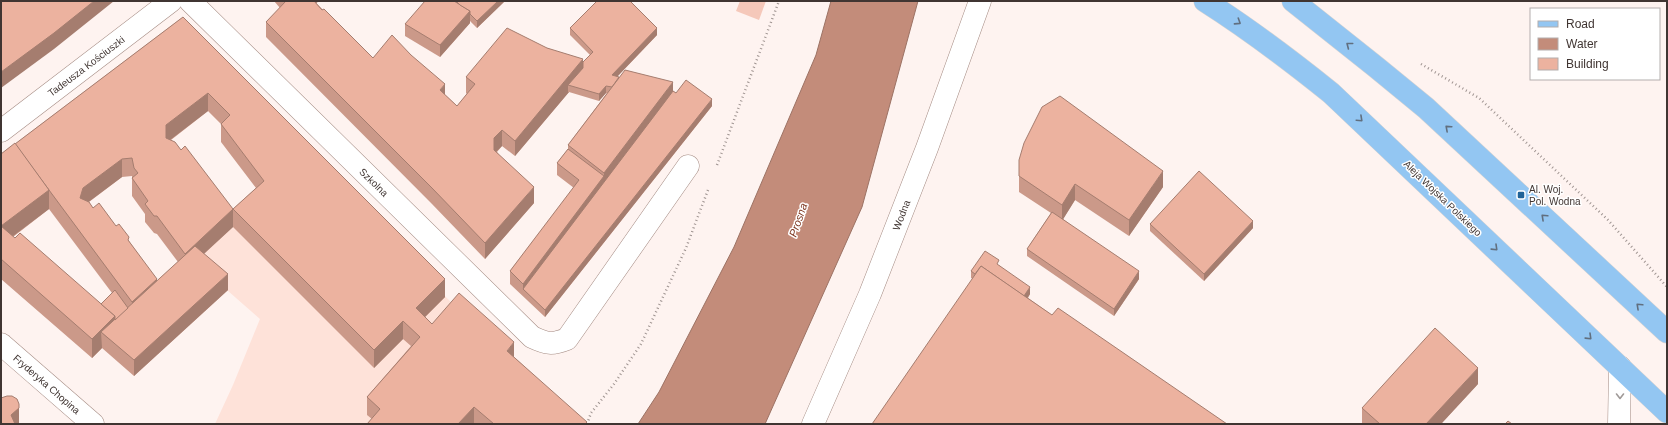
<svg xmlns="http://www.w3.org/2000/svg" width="1668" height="425" viewBox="0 0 1668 425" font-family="Helvetica,sans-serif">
<rect width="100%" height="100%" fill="#fef3f0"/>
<polygon fill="#fee2d9" points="307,159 459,310 569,424 215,424 233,385 260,319 195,262"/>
<polygon fill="#f5c8ba" points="740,1 766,1 759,20 736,11"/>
<polygon fill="#c38c7a" stroke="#9c7264" points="831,1 918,1 862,207 765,424 638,424 659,392 734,247 816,55"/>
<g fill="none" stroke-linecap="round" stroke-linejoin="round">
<defs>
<g id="minor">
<path d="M190,1L532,337C547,344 552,345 567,339L688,166"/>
<polyline points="1,131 171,1"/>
<polyline points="1,344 93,424"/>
<polyline points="813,424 870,294 927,148 980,1"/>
<polyline points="1619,424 1620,367"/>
</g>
<g id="major">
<path d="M1205,1C1249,29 1290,60 1331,93L1667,412"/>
<polyline points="1293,1 1376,67 1426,108 1667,332"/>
</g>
</defs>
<use href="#minor" stroke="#a58c84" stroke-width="23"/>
<use href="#major" stroke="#d5d3d2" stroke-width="23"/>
<g stroke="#9f9491" stroke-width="2.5" stroke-dasharray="1 3" stroke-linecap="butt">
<polyline points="1421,64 1479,98 1608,220 1667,287"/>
<polyline points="717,165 779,1"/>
<polyline points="587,424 591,413 614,384 641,344 686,248 708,190"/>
</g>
<use href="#minor" stroke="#fff" stroke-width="22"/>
<use href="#major" stroke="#93c6f2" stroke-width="22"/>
</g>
<g fill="#cb9989" fill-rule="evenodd">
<polygon points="274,1 319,1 316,3 373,58 445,95 457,106 467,94 466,93 466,77 547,48 583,62 590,55 570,35 570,28 657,35 617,77 673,91 676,93 712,106 545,317 510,284 510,271 574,188 557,175 557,163 568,149 568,145 607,93 606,93 599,101 569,92 515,156 502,146 497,152 534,203 485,259 432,204 266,37 266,22 280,8"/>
<polygon points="455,1 505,1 477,28 470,21 470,23 440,57 405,36 405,24 455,2"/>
<path d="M183,17L445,297L425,317L432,324L514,357L587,424H367L372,419L367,415V397L411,346L403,339L374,368L233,227L204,254L228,290L134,376L102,348L92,358L1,279V154L15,144ZM208,111L221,124V142L256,188L233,209L181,150L171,140ZM132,176V196L145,214V222L154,233L157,234L178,262L157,281L129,241L116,226L93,208L89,202L122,177ZM49,209L112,293L101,304L13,237Z"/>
<polygon points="1667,33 1667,50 1666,49 1666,34"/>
<polygon points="1019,176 1163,187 1129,236 1075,200 1063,219 1139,279 1114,316 1027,256 1027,249 1051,213 1019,192"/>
<polygon points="1150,224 1253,228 1204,281 1150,231"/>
<polygon points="999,265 1030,294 1028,298 1052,315 971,278 971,271"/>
<polygon points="1478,384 1441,424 1363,424 1362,423 1362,408"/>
</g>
<g fill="#a57d6f">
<polygon points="94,1 114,1 54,49 1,88 1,72"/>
<polygon points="307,1 319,1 307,10"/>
<polygon points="498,1 505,1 477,28 477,21"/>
<polygon points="470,11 470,23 440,57 440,45"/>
<polygon points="657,28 657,35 612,82 612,75"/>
<polygon points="583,59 583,75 568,85 568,92 569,92 515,156 515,141"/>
<polygon points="673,82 673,98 523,289 523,296 523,284 604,176 604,173"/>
<polygon points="445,84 445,100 440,90"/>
<polygon points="606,86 606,93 599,101 599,94"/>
<polygon points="208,93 208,111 166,143 166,125"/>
<polygon points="712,99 712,106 545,317 545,310"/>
<polygon points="502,130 502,146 494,154 494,138"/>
<polygon points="122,159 122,177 83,206 80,198 83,188"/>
<polygon points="1163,171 1163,187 1129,236 1129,220"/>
<polygon points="1075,184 1075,200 1062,221 1062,205"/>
<polygon points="534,187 534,203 485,259 485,243"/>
<polygon points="49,190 49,209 1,245 1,226"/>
<polygon points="233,209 233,227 185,271 185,254"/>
<polygon points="1253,221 1253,228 1204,281 1204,274"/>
<polygon points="1139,271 1139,279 1114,316 1114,309"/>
<polygon points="228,274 228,290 134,376 134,360"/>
<polygon points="157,279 157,296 110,340 101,332 102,348 92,358 92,339 115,316 115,329 132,313 132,302"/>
<polygon points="445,279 445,297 416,326 416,308"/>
<polygon points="1030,287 1030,294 1019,310 1019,303"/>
<polygon points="403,321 403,339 374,368 374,350"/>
<polygon points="514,342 514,360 507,351"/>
<polygon points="1478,368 1478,384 1441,424 1426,424"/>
<polygon points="19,404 19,424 11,424 11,415"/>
<polygon points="474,407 474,424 458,424"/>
</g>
<g fill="#ecb29f" stroke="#a57d6f" fill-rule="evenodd">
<polygon points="1,1 94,1 54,33 1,72"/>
<polygon points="286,1 314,1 322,10 324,9 373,58 392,35 411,55 445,84 440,90 457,106 475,84 466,77 507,28 547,48 583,59 515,141 502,130 494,138 494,150 534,187 485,243 432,188 266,22"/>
<polygon points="425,1 454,1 470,11 440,45 405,24"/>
<polygon points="456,1 498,1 477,21 470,14 470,11 460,5"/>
<polygon points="597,1 630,1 657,28 612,75 619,77 612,87 606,86 599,94 568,85 583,68 583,62 593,52 570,28"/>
<path d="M183,17L445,279L416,308L432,324L459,293L514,342L507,351L587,422L585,424H494L474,407L458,424H367L380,409L367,397L420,337L403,321L374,350L233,209L185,254L157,216H154L145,204L148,201L132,178L138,173L134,168L132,158L122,159L83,188L80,198L89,202L93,208L99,203L116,226L119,224L129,237L128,240L157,279L132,302L49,190L15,144ZM208,93L230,115L221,124L264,181L233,209L185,146L181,150L175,142L166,138V125Z"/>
<polygon points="625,70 673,82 604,173 568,145"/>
<polygon points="686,80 712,99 545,310 523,289 664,103 673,91 676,93"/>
<polygon points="1060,96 1163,171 1129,220 1075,184 1062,205 1019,176 1019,160 1024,143 1042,107"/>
<polygon points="15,143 49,190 1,226 15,238 20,233 115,316 92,339 1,259 1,154"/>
<polygon points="568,149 604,176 523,284 510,271 579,180 557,163"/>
<polygon points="1199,171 1253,221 1204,274 1150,224"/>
<polygon points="1052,212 1139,271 1114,309 1027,249"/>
<polygon points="195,246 228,274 134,360 101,332"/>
<polygon points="985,251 999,260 997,264 1030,287 1024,296 981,266 975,274 971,271"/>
<polygon points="981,266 1052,315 1058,308 1227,424 872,424"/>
<polygon points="115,290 128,308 115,320 115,316 101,304"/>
<polygon points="1435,328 1478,368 1426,424 1380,424 1362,408"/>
<polygon points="7,396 12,396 17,399 19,404 19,408 11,415 15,424 1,424 1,398"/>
<polygon points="1508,421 1512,424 1505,424"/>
</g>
<defs><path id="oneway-chevron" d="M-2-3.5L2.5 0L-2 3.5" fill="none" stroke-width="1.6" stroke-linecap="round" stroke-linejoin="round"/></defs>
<g stroke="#616f7f">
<use href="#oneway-chevron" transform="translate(1238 22) rotate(33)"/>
<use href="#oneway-chevron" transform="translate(1349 45) rotate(-142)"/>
<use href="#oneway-chevron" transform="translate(1360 119) rotate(43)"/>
<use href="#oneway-chevron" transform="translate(1448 128) rotate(-138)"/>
<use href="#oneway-chevron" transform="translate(1544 217) rotate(-137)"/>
<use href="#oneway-chevron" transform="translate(1495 248) rotate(44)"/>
<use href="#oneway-chevron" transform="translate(1639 306) rotate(-137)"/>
<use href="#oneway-chevron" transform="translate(1589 337) rotate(44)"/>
</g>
<use stroke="#a09a98" href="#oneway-chevron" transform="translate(1620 396) rotate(90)"/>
<rect fill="#206398" stroke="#fff" stroke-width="1.5" x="1517" y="191" width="8" height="8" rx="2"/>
<g text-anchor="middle" stroke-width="3" stroke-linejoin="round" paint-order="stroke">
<g font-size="10" fill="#403532" stroke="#fff">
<text transform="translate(86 66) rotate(-37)" y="4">Tadeusza Kościuszki</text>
<text transform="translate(374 182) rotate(44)" y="4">Szkolna</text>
<text transform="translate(1443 198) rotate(44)" y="4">Aleja Wojska Polskiego</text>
<text transform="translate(901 215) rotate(-69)" y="4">Wodna</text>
<text transform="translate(47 384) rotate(41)" y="4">Fryderyka Chopina</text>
</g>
<g font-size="10" fill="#403532" stroke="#fff" text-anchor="start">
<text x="1529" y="193">Al. Woj.<tspan x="1529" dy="12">Pol. Wodna</tspan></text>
</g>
<g font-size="11" font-style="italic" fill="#7e3822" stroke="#fff">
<text transform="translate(798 220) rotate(-71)" y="4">Prosna</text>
</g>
</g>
<rect width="1668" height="425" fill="none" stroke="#403532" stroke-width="4"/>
<rect x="1530" y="8" width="130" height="72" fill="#ffffff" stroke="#b3aead"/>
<rect x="1538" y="21" width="20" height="6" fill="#93c6f2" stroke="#b3aead"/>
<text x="1566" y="28" font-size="12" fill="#403532">Road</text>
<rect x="1538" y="38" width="20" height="12" fill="#c38c7a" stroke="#b3aead"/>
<text x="1566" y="48" font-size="12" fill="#403532">Water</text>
<rect x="1538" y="58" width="20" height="12" fill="#ecb29f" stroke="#b3aead"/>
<text x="1566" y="68" font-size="12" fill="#403532">Building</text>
</svg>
